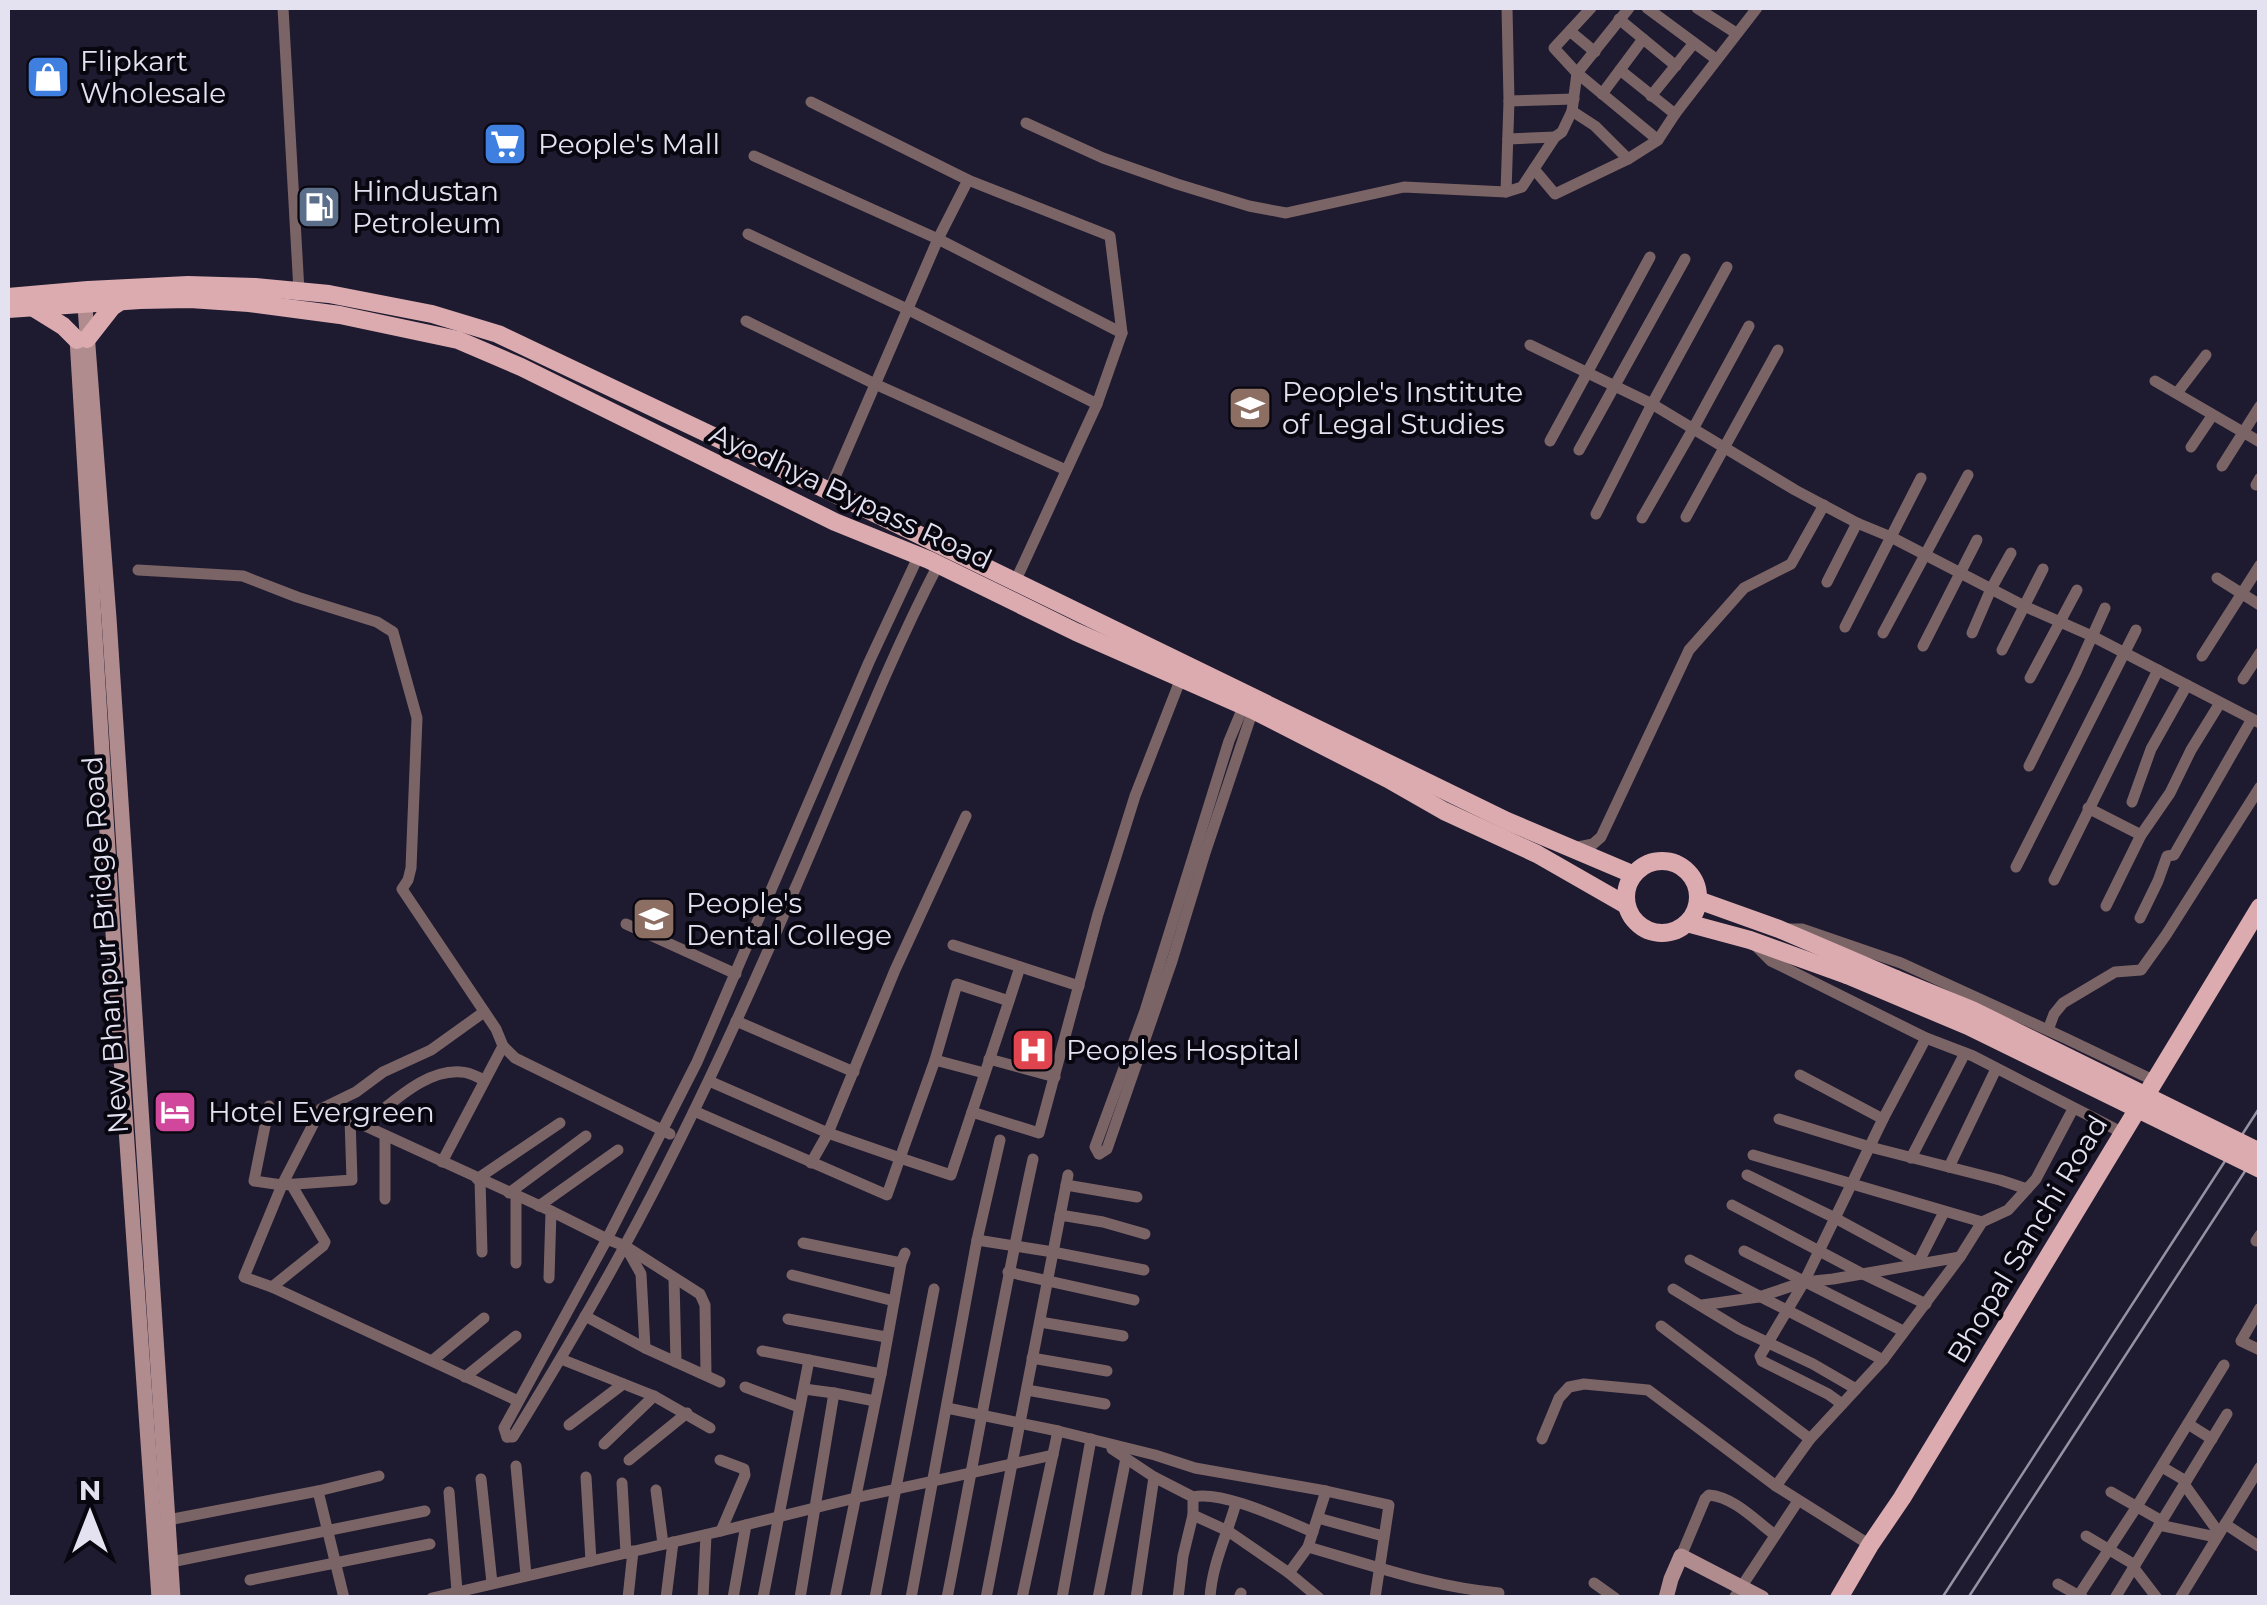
<svg xmlns="http://www.w3.org/2000/svg" width="2267" height="1605" viewBox="0 0 2267 1605" font-family="Montserrat,sans-serif">
<rect width="100%" height="100%" fill="#1e1a2f"/>
<g fill="none" stroke-linecap="round" stroke-linejoin="round">
<g stroke="#7b6466" stroke-width="11">
<polyline points="283,8 299,291"/>
<polyline points="1591,8 1554,48 1577,73 1658,140"/>
<polyline points="1647,8 1716,59"/>
<polyline points="1697,8 1736,33"/>
<polyline points="1619,19 1676,66"/>
<polyline points="1571,32 1595,52"/>
<polyline points="1620,70 1675,114"/>
<polyline points="1602,94 1643,39"/>
<polyline points="1651,96 1694,43"/>
<polyline points="1509,101 1574,99"/>
<polyline points="811,102 968,180 1110,236 1122,333 1097,404 1015,582"/>
<polyline points="1572,111 1595,126 1628,159"/>
<polyline points="1026,123 1103,158 1177,184 1249,206 1286,213 1404,187 1506,192 1522,187 1555,137 1562,132 1572,111 1577,73 1629,8"/>
<polyline points="1508,139 1555,137"/>
<polyline points="754,156 938,239 1122,333"/>
<polyline points="1534,169 1555,194 1628,159 1658,140 1675,114 1757,8"/>
<polyline points="1506,192 1509,101 1507,8"/>
<polyline points="748,234 907,309 1097,404"/>
<polyline points="746,321 875,384 1066,470"/>
<polyline points="1530,345 1652,404 1795,490 1857,523 1891,537 2024,606 2092,636 2260,723"/>
<polyline points="2155,381 2260,442"/>
<polyline points="2177,393 2206,355"/>
<polyline points="1550,441 1650,257"/>
<polyline points="2191,447 2212,416"/>
<polyline points="1579,450 1685,259"/>
<polyline points="2222,466 2260,406"/>
<polyline points="2256,485 2260,478"/>
<polyline points="829,491 938,239 968,180"/>
<polyline points="1596,514 1652,404 1727,267"/>
<polyline points="1686,517 1778,350"/>
<polyline points="1642,518 1693,429 1749,326"/>
<polyline points="138,570 243,576 297,597 377,622 393,632 417,718 411,868 408,880 402,889 496,1029 503,1046 515,1058 670,1134"/>
<polyline points="2217,578 2260,605"/>
<polyline points="1827,582 1857,523"/>
<polyline points="1845,627 1921,478"/>
<polyline points="1883,633 1968,475"/>
<polyline points="1972,633 1991,589 2011,553"/>
<polyline points="1923,646 1977,540"/>
<polyline points="2002,650 2043,569"/>
<polyline points="2202,656 2260,565"/>
<polyline points="2030,678 2077,590"/>
<polyline points="2243,679 2260,653"/>
<polyline points="2029,766 2076,672 2105,608"/>
<polyline points="2132,802 2151,749 2187,685"/>
<polyline points="2088,808 2141,835"/>
<polyline points="1573,848 1593,844 1601,837 1689,650 1744,588 1791,564 1824,505"/>
<polyline points="2016,867 2136,630"/>
<polyline points="2054,880 2158,670"/>
<polyline points="2106,906 2141,835 2170,793 2191,750 2220,703"/>
<polyline points="2140,918 2158,881 2167,856 2174,855 2252,719"/>
<polyline points="626,924 736,974"/>
<polyline points="1788,929 1802,929 1901,963 2065,1038 2155,1081"/>
<polyline points="1754,944 1771,961 1926,1038 1973,1056 2123,1133"/>
<polyline points="953,945 1079,986"/>
<polyline points="1009,1001 951,1175 900,1158 935,1060 957,984 1009,1001 1020,967"/>
<polyline points="736,1021 854,1072"/>
<polyline points="2048,1030 2054,1014 2063,1003 2115,972 2141,970 2166,935 2260,787"/>
<polyline points="989,1059 1055,1077"/>
<polyline points="935,1060 984,1073"/>
<polyline points="1800,1075 1883,1119"/>
<polyline points="269,1106 254,1181 282,1185 352,1180 350,1119"/>
<polyline points="321,1109 356,1092 383,1072 431,1050 484,1012"/>
<polyline points="694,1111 887,1195 900,1158 828,1133 709,1081"/>
<polyline points="972,1112 1039,1133 1098,914 1135,796 1183,673"/>
<polyline points="1779,1119 1870,1147 2000,1180 2027,1189"/>
<path d="M363,1125C391,1105 424,1069 461,1072C470,1072 477,1077 484,1080"/>
<polyline points="385,1136 385,1199"/>
<polyline points="1099,1154 1095,1147 1145,1011 1229,741 1246,700"/>
<polyline points="1099,1154 1107,1149 1172,961 1205,853 1254,707"/>
<polyline points="1753,1155 1982,1222"/>
<polyline points="1911,1158 1965,1053"/>
<polyline points="442,1162 503,1046"/>
<polyline points="811,1163 828,1133 895,970 966,816"/>
<polyline points="1949,1167 1996,1069"/>
<polyline points="1747,1175 1835,1218 1918,1263 1944,1212"/>
<polyline points="477,1179 560,1123"/>
<polyline points="480,1180 482,1252"/>
<polyline points="1066,1185 1137,1197"/>
<polyline points="509,1193 586,1136"/>
<polyline points="1732,1205 1861,1273 1926,1304"/>
<polyline points="539,1206 618,1150"/>
<polyline points="1060,1215 1103,1222 1145,1234"/>
<polyline points="977,1240 1053,1252 1144,1270"/>
<polyline points="2256,1241 2260,1235"/>
<polyline points="803,1243 901,1263"/>
<polyline points="627,1249 641,1274 645,1348"/>
<polyline points="1744,1251 1903,1331"/>
<path d="M1690,1260C1754,1294 1819,1326 1883,1360"/>
<polyline points="516,1263 516,1196"/>
<polyline points="1008,1272 1134,1300"/>
<polyline points="792,1275 894,1301"/>
<polyline points="549,1278 551,1211"/>
<polyline points="674,1279 676,1362"/>
<polyline points="272,1287 323,1246 325,1242 291,1184"/>
<polyline points="1673,1289 1739,1329 1813,1364 1856,1389"/>
<polyline points="1702,1305 1759,1297 1804,1282 1833,1279 1960,1257"/>
<polyline points="2260,1308 2241,1341 2260,1350"/>
<polyline points="585,1316 645,1348 720,1382"/>
<polyline points="788,1319 886,1337"/>
<polyline points="1040,1322 1123,1336"/>
<polyline points="1661,1326 1810,1439"/>
<polyline points="762,1351 881,1374"/>
<polyline points="1032,1358 1107,1371"/>
<polyline points="561,1359 654,1396 710,1428"/>
<polyline points="433,1360 484,1318"/>
<polyline points="465,1377 516,1336"/>
<polyline points="745,1387 799,1407"/>
<polyline points="1027,1390 1105,1404"/>
<polyline points="834,1393 875,1401"/>
<polyline points="518,1401 272,1287 244,1277 282,1185 321,1109 350,1119 551,1211 607,1239 625,1246 700,1294 705,1305 706,1375"/>
<polyline points="1842,1404 1828,1394 1762,1361 1760,1356 1804,1282 1883,1119 1926,1038"/>
<polyline points="947,1408 1058,1431 1155,1455 1195,1468 1326,1491 1389,1505 1375,1598"/>
<polyline points="2188,1424 2212,1439"/>
<polyline points="569,1425 623,1384"/>
<path d="M507,1437H513C551,1375 589,1312 624,1247C687,1132 742,1012 794,891C842,782 883,671 938,565"/>
<polyline points="507,1437 504,1428 607,1239 697,1062 869,662 918,557"/>
<polyline points="1542,1439 1559,1398 1569,1387 1584,1384 1648,1390 1776,1486 1870,1545"/>
<polyline points="604,1444 654,1396"/>
<polyline points="1112,1449 1154,1477 1193,1497 1193,1515 1228,1531 1289,1573 1319,1598"/>
<polyline points="629,1460 687,1413"/>
<polyline points="720,1460 744,1469 745,1475 721,1531"/>
<polyline points="516,1466 526,1575"/>
<polyline points="2162,1467 2186,1481"/>
<polyline points="586,1477 591,1561"/>
<polyline points="481,1479 492,1583"/>
<polyline points="622,1483 626,1553"/>
<polyline points="2184,1484 2219,1533"/>
<polyline points="1776,1486 1810,1439 1883,1360 1960,1257 1982,1222 2008,1210 2036,1179 2073,1109"/>
<polyline points="656,1490 663,1544"/>
<polyline points="318,1491 344,1598"/>
<polyline points="449,1492 457,1591"/>
<polyline points="2111,1492 2162,1521"/>
<path d="M1193,1497C1222,1490 1284,1520 1313,1532"/>
<polyline points="1318,1518 1383,1536"/>
<polyline points="168,1520 318,1491 379,1476"/>
<polyline points="2225,1524 2260,1547"/>
<polyline points="2159,1525 2216,1537"/>
<polyline points="2086,1536 2135,1565"/>
<path d="M1308,1547C1371,1565 1433,1587 1499,1593L1498,1598"/>
<path d="M1681,1556L1705,1499L1709,1495C1734,1497 1756,1521 1775,1535"/>
<polyline points="171,1562 425,1511"/>
<polyline points="2134,1568 2157,1598"/>
<polyline points="1289,1573 1308,1547 1326,1491"/>
<polyline points="250,1580 430,1544"/>
<polyline points="1594,1583 1615,1598"/>
<polyline points="2058,1584 2083,1598"/>
<polyline points="432,1598 721,1531 855,1498 1053,1455"/>
<polyline points="628,1598 633,1551"/>
<polyline points="666,1598 673,1542"/>
<polyline points="703,1598 706,1535"/>
<polyline points="733,1598 746,1525"/>
<polyline points="763,1598 809,1360"/>
<polyline points="800,1598 834,1393 804,1389"/>
<polyline points="835,1598 881,1374 901,1263 905,1253"/>
<polyline points="875,1598 934,1289"/>
<polyline points="911,1598 977,1240 1000,1140"/>
<path d="M947,1598C976,1451 1001,1304 1033,1159"/>
<polyline points="986,1598 1068,1175"/>
<polyline points="1022,1598 1058,1431"/>
<polyline points="1062,1598 1091,1439"/>
<polyline points="1098,1598 1126,1458"/>
<polyline points="1136,1598 1154,1477"/>
<polyline points="1178,1598 1183,1556 1193,1515"/>
<path d="M1210,1598C1212,1564 1227,1535 1236,1503"/>
<polyline points="1239,1598 1241,1593"/>
<polyline points="1734,1598 1798,1501"/>
<polyline points="2077,1598 2134,1511 2224,1365"/>
<polyline points="2115,1598 2227,1414"/>
<polyline points="2180,1598 2260,1467"/>
</g>
<g stroke="#b18c8f" stroke-width="15">
<polyline points="84,294 109,618 173,1598"/>
<polyline points="77,339 118,1015 159,1598"/>
<polyline points="1666,1598 1671,1579 1681,1556 1762,1598"/>
</g>
<g stroke="#dbabaf" stroke-width="18">
<polyline points="8,297 88,290 188,285 255,287 329,294 432,314 498,334 829,491 1507,821 1632,874"/>
<polyline points="34,308 63,326 77,340"/>
<polyline points="8,309 140,300 190,299 249,303 340,315 458,340 521,367 835,522 929,560 1076,632 1253,710 1388,779 1444,811 1537,854 1626,905"/>
<polyline points="87,339 112,307 118,303"/>
<circle cx="1662" cy="897" r="36"/>
<polyline points="1698,900 1779,929 1896,979"/>
<polyline points="1687,923 1750,940 1847,975"/>
<polyline points="1839,1598 1870,1545 1902,1498 2260,907"/>
</g>
<g stroke="#9592a4" stroke-width="2.5">
<polyline points="1942,1598 2260,1107"/>
<polyline points="1968,1598 2260,1148"/>
</g>
<g stroke="#dbabaf" stroke-width="18">
<polyline points="1847,975 1968,1026 2260,1169"/>
<polyline points="1896,979 1972,1010 2260,1152"/>
</g>
</g>
<defs>
<symbol id="shop-square" viewBox="-11 -11 22 22"><rect x="-9" y="-9" width="18" height="18" rx="4" fill="#3f7fe0" stroke="#080710"/><path d="M-5-2.5h2.3a2.7 3.5 0 0 1 5.4 0H5L5.5 6h-11ZM-1.5-2.5h3a1.5 2.3 0 0 0-3 0Z" fill="#fff"/></symbol>
<symbol id="supermarket-square" viewBox="-11 -11 22 22"><rect x="-9" y="-9" width="18" height="18" rx="4" fill="#3f7fe0" stroke="#080710"/><path d="M-6-5.5h2.5l.6 2H6L4.5 2H-2.5L-4.4-4H-6ZM-1.5 3.2a1.3 1.3 0 1 0 .1 0ZM3 3.2a1.3 1.3 0 1 0 .1 0Z" fill="#fff"/></symbol>
<symbol id="fuel-square" viewBox="-11 -11 22 22"><rect x="-9" y="-9" width="18" height="18" rx="4" fill="#5c6f8a" stroke="#080710"/><path d="M-5.5-6h7V0h2V4h1.3V-2.5L3-4.5l.8-.8L6-3V5H2.5V1h-1V6h-7ZM-4.2-4.7v3.2H.2V-4.7Z" fill="#fff"/></symbol>
<symbol id="university-square" viewBox="-11 -11 22 22"><rect x="-9" y="-9" width="18" height="18" rx="4" fill="#8d6e63" stroke="#080710"/><path d="M0-5L7-2L0 1L-7-2ZM-4 1L0 2.5L4 1V4Q0 6-4 4Z" fill="#fff"/></symbol>
<symbol id="hospital-square" viewBox="-11 -11 22 22"><rect x="-9" y="-9" width="18" height="18" rx="4" fill="#e0444e" stroke="#080710"/><path d="M-5-5h3v3.5h4V-5h3V5h-3V1.5h-4V5h-3Z" fill="#fff"/></symbol>
<symbol id="hotel-square" viewBox="-11 -11 22 22"><rect x="-9" y="-9" width="18" height="18" rx="4" fill="#d1479c" stroke="#080710"/><path d="M-6-4.5h1.5V1H6V5H4.5V3h-9V5H-6ZM-4 0a1.8 1.8 0 1 1 3.6 0ZM.5 0V-2.5h3Q6-2.5 6 0Z" fill="#fff"/></symbol>
</defs>
<g fill-rule="evenodd">
<use href="#shop-square" x="23" y="52" width="50" height="50"/>
<use href="#supermarket-square" x="480" y="119" width="50" height="50"/>
<use href="#fuel-square" x="294" y="182" width="50" height="50"/>
<use href="#university-square" x="1225" y="383" width="50" height="50"/>
<use href="#university-square" x="629" y="894" width="50" height="50"/>
<use href="#hospital-square" x="1008" y="1025" width="50" height="50"/>
<use href="#hotel-square" x="150" y="1087" width="50" height="50"/>
</g>
<g text-anchor="middle" stroke-width="8" stroke-linejoin="round" paint-order="stroke">
<g font-size="28" fill="#e4e2f1" stroke="#080710" text-anchor="start">
<text x="80" y="71">Flipkart<tspan x="80" dy="32">Wholesale</tspan></text>
<text x="538" y="154">People's Mall</text>
<text x="352" y="201">Hindustan<tspan x="352" dy="32">Petroleum</tspan></text>
<text x="1282" y="402">People's Institute<tspan x="1282" dy="32">of Legal Studies</tspan></text>
<text x="686" y="913">People's<tspan x="686" dy="32">Dental College</tspan></text>
<text x="1066" y="1060">Peoples Hospital</text>
<text x="208" y="1122">Hotel Evergreen</text>
</g>
<g font-size="28" fill="#e4e2f1" stroke="#080710">
<text transform="translate(851 496) rotate(25)" y="10">Ayodhya Bypass Road</text>
<text transform="translate(105 945) rotate(-94)" y="10">New Bhanpur Bridge Road</text>
<text transform="translate(2027 1239) rotate(-59)" y="10">Bhopal Sanchi Road</text>
</g>
</g>
<rect width="2267" height="1605" fill="none" stroke="#e4e2f1" stroke-width="20"/>
<g transform="translate(90 1515)" stroke="#080710" stroke-width="8" paint-order="stroke">
<path d="M0-8L18 38L0 25L-18 38Z" fill="#e4e2f1"/>
<text y="-15" font-size="28" font-weight="bold" text-anchor="middle" fill="#e4e2f1">N</text>
</g>
</svg>
